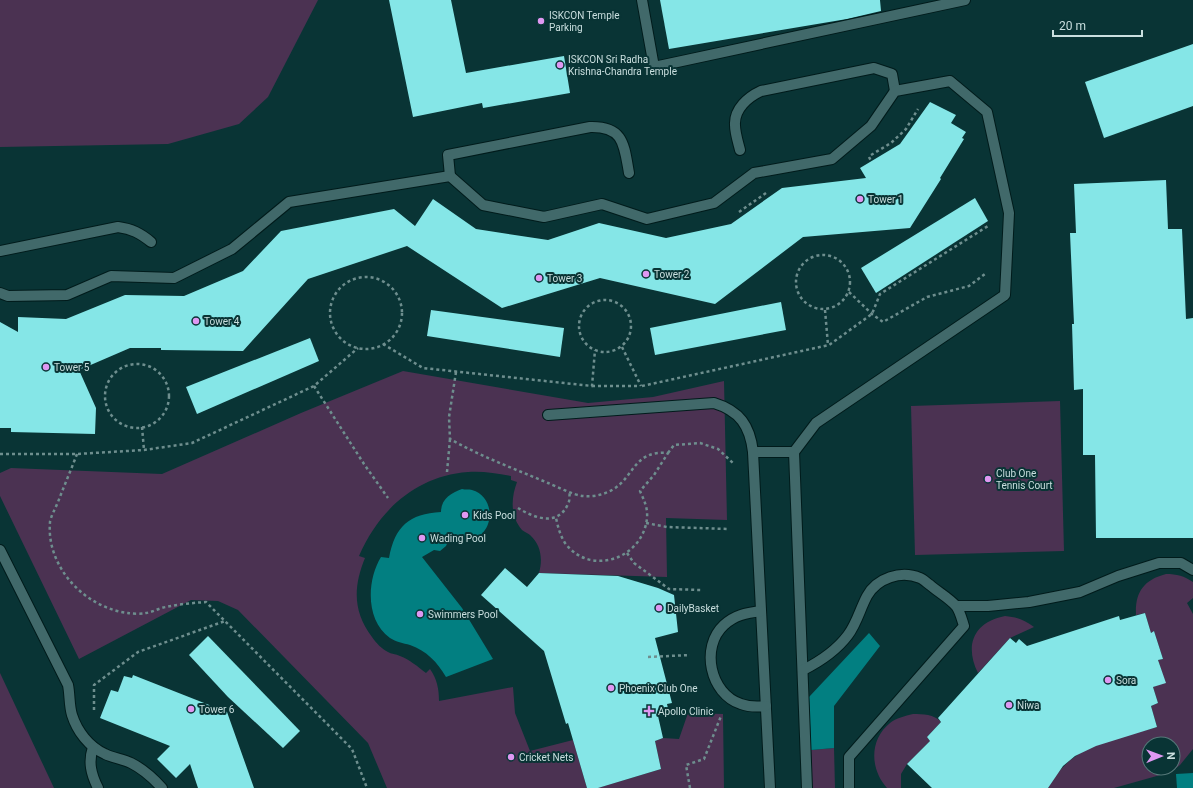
<svg xmlns="http://www.w3.org/2000/svg" width="1193" height="788" viewBox="0 0 1193 788" font-family="Roboto,sans-serif">
<rect width="100%" height="100%" fill="#093435"/>
<g fill="#4b3252" fill-rule="evenodd">
<polygon points="0,0 318,0 268,97 239,124 168,144 0,147"/>
<path d="M403,371L588,403L653,397L724,381L727,520L666,518L667,577L539,573C543,559 541,545 530,535C528,533 524,532 522,530C510,516 511,498 517,482L511,480V476C496,473 482,471 468,472C416,476 379,510 359,556L365,558C353,587 353,612 372,637C376,643 382,649 388,652C391,654 396,654 400,656C410,660 417,666 426,673L430,669C437,679 439,689 439,701L513,687L515,713L530,751L573,740L587,788H387L368,743L238,610L218,601L191,600L79,659L0,496V473L11,468L162,474L301,413Z"/>
<polygon points="1060,401 1064,551 915,555 911,406"/>
<path d="M1166,574C1177,574 1184,576 1193,582V598L1187,603L1193,614V749L1180,765L1171,772L1114,788H1048C1055,775 1064,764 1076,756C1095,742 1134,734 1157,727L1151,706L1158,703L1153,687L1165,682L1158,660L1163,659L1154,631L1151,633L1145,613L1136,615C1135,593 1143,580 1166,574ZM1149,744H1173V768H1149Z"/>
<path d="M1005,616C1017,617 1024,620 1034,627L1010,638L978,673C964,645 974,622 1005,616Z"/>
<polygon points="0,673 54,788 0,788"/>
<polygon points="688,713 723,714 724,788 590,788 601,787 661,769 655,741 663,738 679,739"/>
<path d="M913,714C923,714 934,714 941,722L927,737L930,741L907,764L901,774V788H887C870,769 869,740 890,723C896,718 905,716 913,714Z"/>
<polygon points="834,748 835,788 812,788 811,750"/>
</g>
<g fill="#027f81">
<path d="M462,489C465,490 469,489 472,490C497,497 495,536 469,540C462,540 457,537 451,535L446,546L440,551L434,550L422,557L462,608L493,659L446,677C437,662 427,651 410,645C403,643 396,642 390,638C365,620 367,580 381,557L389,558C395,526 409,514 441,512C441,499 451,493 462,489Z"/>
<polygon points="869,633 880,646 834,706 834,748 811,750 809,697"/>
<polygon points="1193,773 1193,788 1177,788 1176,774"/>
</g>
<g fill="#85e6e7">
<polygon points="389,0 451,0 466,73 564,56 570,93 483,108 482,103 413,117"/>
<polygon points="660,0 880,0 881,11 847,19 669,49"/>
<polygon points="1193,44 1193,106 1104,138 1085,82"/>
<polygon points="930,102 956,115 951,123 966,132 962,138 964,139 940,178 941,179 910,228 803,237 715,304 600,278 502,308 407,246 308,279 243,351 161,350 161,348 130,348 79,370 96,408 95,434 11,432 11,428 0,428 0,322 18,332 18,317 66,319 125,295 184,296 243,271 281,231 394,209 415,226 433,199 476,229 548,240 599,223 666,238 731,224 782,188 866,178 860,168 900,144"/>
<polygon points="1166,180 1168,229 1182,229 1186,319 1193,318 1193,538 1096,538 1095,455 1083,455 1083,389 1074,390 1072,324 1074,324 1070,233 1076,233 1074,184"/>
<polygon points="975,198 988,221 876,293 861,268"/>
<polygon points="781,302 786,330 655,355 650,328"/>
<polygon points="431,310 564,328 560,357 427,336"/>
<polygon points="310,338 319,361 197,414 186,387"/>
<polygon points="505,568 527,587 539,573 618,576 658,588 674,595 678,632 655,638 672,703 667,704 669,713 658,716 663,738 655,741 661,769 598,788 587,788 568,723 566,724 544,651 481,595"/>
<polygon points="1145,613 1151,633 1154,631 1163,659 1158,660 1166,683 1153,687 1158,703 1151,706 1157,727 1096,746 1075,756 1063,766 1048,788 932,788 907,764 930,741 927,737 941,722 938,718 1010,638 1016,643 1019,639 1027,646 1119,616 1120,620"/>
<polygon points="208,636 300,731 283,748 228,697 189,655"/>
<polygon points="133,675 227,712 254,788 198,788 190,764 176,778 157,759 170,746 100,718 111,690 118,692 124,676 132,678"/>
</g>
<g fill="none" stroke-linecap="round" stroke-linejoin="round">
<defs>
<g id="minor">
<polyline points="642,0 654,67 965,0"/>
<path d="M740,150C738,142 735,133 735,125C734,109 748,97 761,91L874,68L892,74L895,91"/>
<path d="M450,176L448,155L590,127C624,126 624,145 629,173"/>
<path d="M0,251L118,227C132,229 140,233 151,242"/>
<polyline points="0,293 8,296 67,295 111,276 174,278 232,249 289,202 450,176 483,205 544,217 602,204 647,219 714,203 754,173 832,159 871,126 895,91 950,81 987,112 1009,213 1005,295 816,423 794,452 753,452"/>
<path d="M548,415L714,403C740,411 750,426 753,452L770,788"/>
<polyline points="794,452 807,788"/>
<path d="M0,550L68,685C70,695 69,705 72,715C77,731 89,747 105,754C113,758 123,759 131,763C143,769 153,778 162,788"/>
<polyline points="957,606 988,606 1029,602 1080,592 1118,576 1159,563 1181,563 1193,570"/>
<path d="M761,611C746,613 735,615 724,625C700,647 710,694 741,704C749,707 757,707 766,706"/>
<path d="M803,670C821,661 836,651 848,635C857,623 860,609 867,596C877,578 901,570 920,578C923,579 927,583 930,585C938,592 949,598 956,606C960,611 962,620 964,626L849,757V788"/>
<path d="M93,747C88,762 91,774 98,788"/>
</g>
</defs>
<use href="#minor" stroke="#001b1b" stroke-width="12"/>
<g stroke="#6e8e8e" stroke-width="2.5" stroke-dasharray="3 3" stroke-linecap="butt">
<polyline points="871,155 891,143 906,129 918,109"/>
<polyline points="869,157 871,161"/>
<polyline points="739,212 766,193"/>
<circle cx="823" cy="282" r="27"/>
<circle cx="366" cy="313" r="36"/>
<polyline points="849,292 872,314 883,322 927,297 969,286 985,274"/>
<circle cx="605" cy="326" r="26"/>
<polyline points="825,310 828,345"/>
<polyline points="383,344 423,368 592,386 595,350"/>
<polyline points="622,347 641,386"/>
<circle cx="137" cy="396" r="32"/>
<path d="M456,372L449,417L450,439C482,457 515,469 548,483C558,487 573,495 583,496C593,497 603,495 612,490C635,477 633,450 668,453L654,475L640,491C644,500 648,508 647,518C643,559 590,577 565,543C560,535 558,527 556,518"/>
<polyline points="314,386 364,464 388,498"/>
<polyline points="592,386 637,386"/>
<polyline points="642,386 829,345 872,314 880,294 988,226"/>
<polyline points="142,427 144,450"/>
<polyline points="668,453 674,445 700,443 718,449 733,463"/>
<polyline points="0,454 77,454 144,450 192,443 314,386 358,348"/>
<path d="M77,454C71,470 64,486 58,502C55,509 51,516 50,522C46,567 85,608 128,613C133,614 141,614 146,613C153,612 159,608 166,607C179,604 193,603 206,602L352,749L367,788"/>
<polyline points="447,472 450,439"/>
<path d="M518,508C534,518 558,527 568,504C570,501 569,496 570,492"/>
<polyline points="646,523 667,527 728,529"/>
<polyline points="627,553 634,563 669,589 701,590"/>
<polyline points="648,657 690,655"/>
<polyline points="94,710 94,685 138,652 225,621"/>
<polyline points="690,788 686,765 704,759 721,716"/>
</g>
<use href="#minor" stroke="#41696a" stroke-width="10"/>
</g>
<g fill="#df98f2" stroke="#093435" stroke-width="1.5">
<circle cx="541" cy="21" r="4"/>
<circle cx="560" cy="65" r="4"/>
<circle cx="860" cy="199" r="4"/>
<circle cx="646" cy="274" r="4"/>
<circle cx="539" cy="278" r="4"/>
<circle cx="196" cy="321" r="4"/>
<circle cx="46" cy="367" r="4"/>
<circle cx="988" cy="479" r="4"/>
<circle cx="465" cy="515" r="4"/>
<circle cx="422" cy="538" r="4"/>
<circle cx="659" cy="608" r="4"/>
<circle cx="420" cy="614" r="4"/>
<circle cx="1108" cy="680" r="4"/>
<circle cx="611" cy="688" r="4"/>
<circle cx="1009" cy="705" r="4"/>
<circle cx="191" cy="709" r="4"/>
<path d="M647 705h4v4h4v4h-4v4h-4v-4h-4v-4h4z"/>
<circle cx="511" cy="757" r="4"/>
</g>
<g text-anchor="middle" stroke-width="4" stroke-linejoin="round" paint-order="stroke">
<g font-size="10" fill="#cadfdf" stroke="#093435" text-anchor="start">
<text x="549" y="19">ISKCON Temple<tspan x="549" dy="12">Parking</tspan></text>
<text x="568" y="63">ISKCON Sri Radha<tspan x="568" dy="12">Krishna-Chandra Temple</tspan></text>
<text x="868" y="203">Tower 1</text>
<text x="654" y="278">Tower 2</text>
<text x="547" y="282">Tower 3</text>
<text x="204" y="325">Tower 4</text>
<text x="54" y="371">Tower 5</text>
<text x="996" y="477">Club One<tspan x="996" dy="12">Tennis Court</tspan></text>
<text x="473" y="519">Kids Pool</text>
<text x="430" y="542">Wading Pool</text>
<text x="667" y="612">DailyBasket</text>
<text x="428" y="618">Swimmers Pool</text>
<text x="1116" y="684">Sora</text>
<text x="619" y="692">Phoenix Club One</text>
<text x="1017" y="709">Niwa</text>
<text x="199" y="713">Tower 6</text>
<text x="658" y="715">Apollo Clinic</text>
<text x="519" y="761">Cricket Nets</text>
</g>
</g>
<g transform="translate(1161 756) rotate(89)"><circle r="19" fill="#093435" stroke="#567879"/>
<path d="M0-3L7 15L0 10L-7 15Z" fill="#df98f2"/>
<text y="-6" font-size="11" font-weight="bold" text-anchor="middle" fill="#cadfdf">N</text>
</g>
<path d="M1053 30v6h89v-6" fill="none" stroke="#cadfdf" stroke-width="2"/>
<text x="1059" y="30" font-size="12" fill="#cadfdf" stroke="#093435" stroke-width="3" paint-order="stroke">20 m</text>
</svg>
